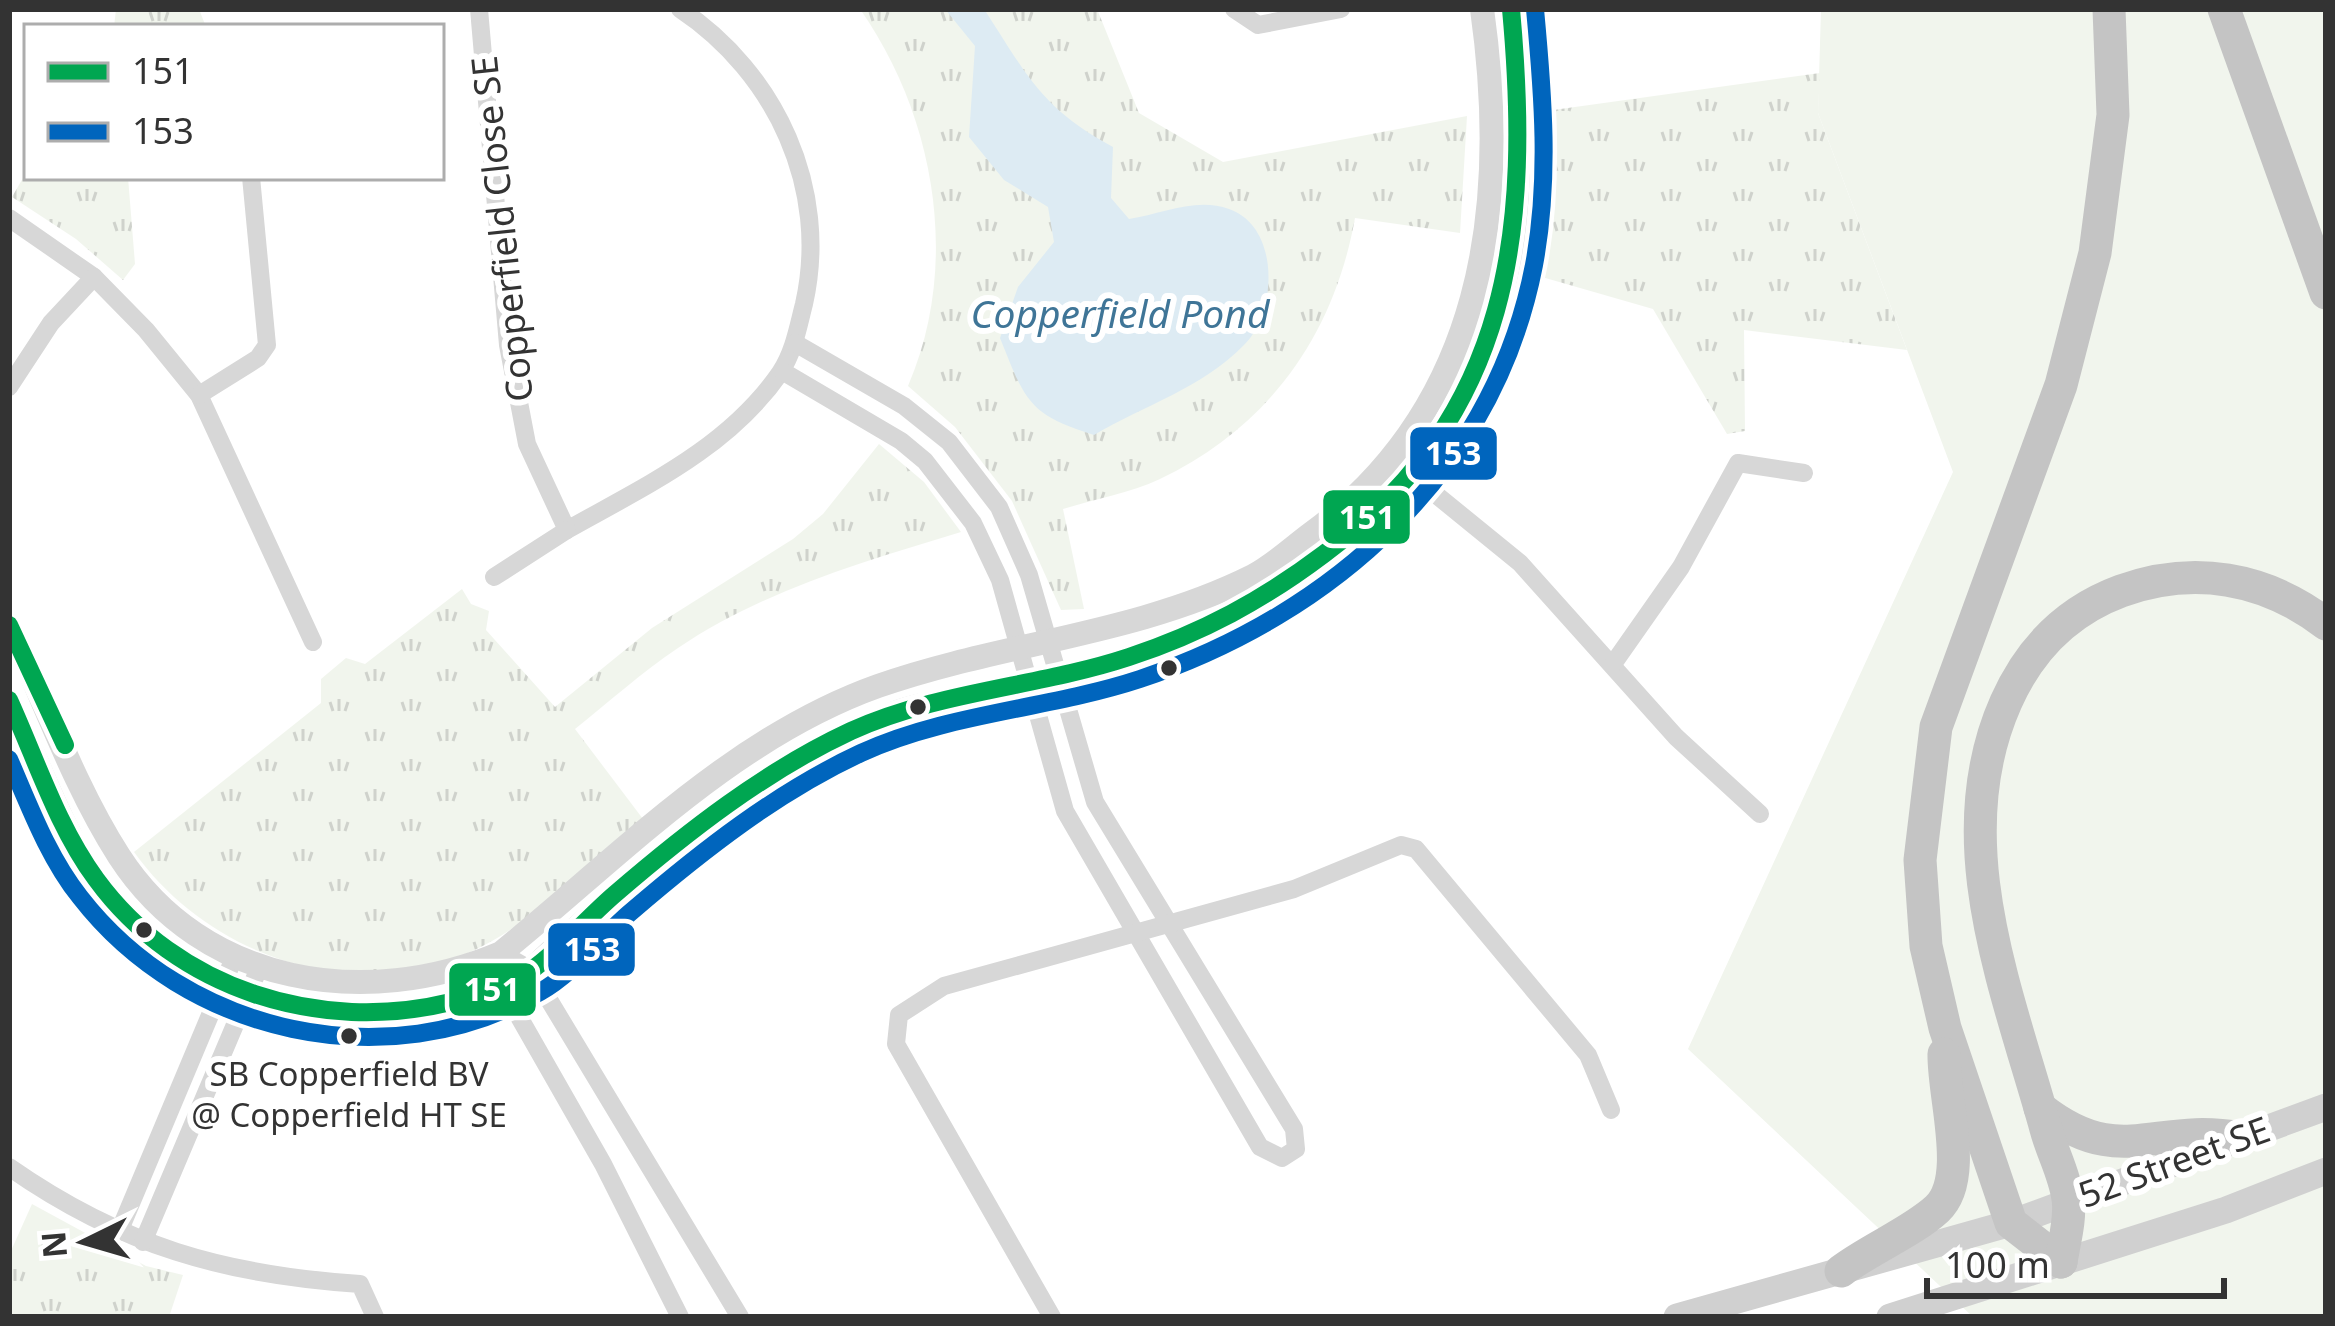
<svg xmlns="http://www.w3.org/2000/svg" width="2335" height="1326" viewBox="0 0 2335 1326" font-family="'Noto Sans',sans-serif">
<defs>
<pattern id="park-tufts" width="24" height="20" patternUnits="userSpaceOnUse" patternTransform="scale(3)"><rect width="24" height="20" fill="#f1f5ed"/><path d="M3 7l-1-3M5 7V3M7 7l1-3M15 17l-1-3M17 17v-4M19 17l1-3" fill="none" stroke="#cfd2cc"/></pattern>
</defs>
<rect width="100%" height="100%" fill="#fff"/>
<polygon fill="#f1f5ed" points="1821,9 2326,9 2326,1317 1973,1317 1688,1049 1953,472 1818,113"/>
<g fill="url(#park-tufts)">
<polygon points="116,9 199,9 206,27 114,27"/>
<path d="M860,9H1097L1139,113L1223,162L1467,116L1460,233L1355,218C1334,335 1269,427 1160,479C1130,493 1095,499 1063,509L1084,609L1061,610L1012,501L955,427L908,386C961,263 935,116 860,9Z"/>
<polygon points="1820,73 1818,113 1907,350 1744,330 1745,431 1727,434 1653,309 1528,273 1539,112"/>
<polygon points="27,171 27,177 128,177 135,264 123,280 76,239 12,197"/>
<path d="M879,444L924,482L961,532C863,562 764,590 678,648C642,672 609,702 575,729L643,819C595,860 547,910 492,941C369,1011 214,963 134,852L321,703V679L346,658L365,664L462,589L471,604L489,611L486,630L555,707L652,628L793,539L823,514Z"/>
<polygon points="32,1204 146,1266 183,1275 169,1317 9,1317 10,1253"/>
</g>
<path fill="#ddebf3" d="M945,9H984C1027,75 1041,108 1113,147L1111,198L1129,219C1162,214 1196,197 1229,209C1281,227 1277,313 1244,345C1202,388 1145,405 1094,435C1028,415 1025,400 1000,338L1018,287L1054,242L1048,207L1004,180L969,137L975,46Z"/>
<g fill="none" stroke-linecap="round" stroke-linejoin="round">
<g stroke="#d7d7d7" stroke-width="18">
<path d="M479,9L508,345L527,444L567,530C645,486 728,448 780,373C794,352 798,327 804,304C830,189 776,73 680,9"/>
<polyline points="1234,9 1258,25 1341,9"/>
<polyline points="9,218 94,277 146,330 199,395 313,642"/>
<polyline points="782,371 901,441 925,461 973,523 1000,580 1065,811 1260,1147 1282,1158 1296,1149 1294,1129 1095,802 1029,575 999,507 949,442 904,406 795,343"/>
<polyline points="9,387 51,323 94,277"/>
<polyline points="199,395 258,358 267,345 251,177"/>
<polyline points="1391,458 1520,563 1676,737 1760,814"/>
<polyline points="494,577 567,530"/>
<polyline points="1613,664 1681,567 1738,463 1804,473"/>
<polyline points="501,953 531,970 740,1317"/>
<polyline points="502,975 502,987 603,1164 680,1317"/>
<path d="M9,1167C122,1246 225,1275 360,1284L375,1317"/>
<polyline points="119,1232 234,958"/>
<polyline points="143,1242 259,968"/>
<polyline points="1052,1317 896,1044 899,1015 944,986 1294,889 1401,845 1416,849 1588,1055 1611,1110"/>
</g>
<g stroke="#d7d7d7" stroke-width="24">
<path d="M9,625C44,700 74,786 119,856C203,986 366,1010 501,953C619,857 732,738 878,686C1000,643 1135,635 1253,576C1274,565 1293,547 1312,533C1484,406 1510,208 1482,9"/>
<path d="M9,700C36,756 62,831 97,881C192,1017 392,1052 531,970C633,874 768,757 900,711C939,698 984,696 1024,686C1092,670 1168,647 1230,617C1252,607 1272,591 1292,578C1505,444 1541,246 1511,9"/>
</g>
<g stroke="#d0d0d0" stroke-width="27">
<polyline points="1677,1317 2011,1223 2326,1107"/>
<polyline points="1890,1317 2226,1210 2326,1171"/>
</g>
<g stroke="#c4c4c4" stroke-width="33">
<polyline points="2224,9 2326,293"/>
<path d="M2040,1108C2120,1171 2153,1122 2240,1138"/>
<polyline points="2061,1262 2011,1223 1945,1028 1926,946 1920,860 1936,727 2061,385 2095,253 2113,115 2109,9"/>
<path d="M2061,1262C2064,1243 2071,1218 2068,1199C2065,1175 2052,1152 2046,1129C2008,992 1944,841 2006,702C2029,650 2067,611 2121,591C2193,565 2265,577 2326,624"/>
<path d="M1841,1271C1870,1249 1912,1232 1937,1209C1970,1179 1943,1097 1944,1054"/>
</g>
<defs>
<g id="bus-1">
<polyline points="9,625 65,745"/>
<path d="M9,700C36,759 57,826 96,879C177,990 320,1034 451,1002C478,995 510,985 533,969C562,948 587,918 615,894C687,832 765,771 851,731C939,691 1038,687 1129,657C1202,633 1263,600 1324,554C1513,414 1531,227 1511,9"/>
</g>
<path id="bus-2" d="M9,759C29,805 48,857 80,897C186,1034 387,1080 540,992C574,973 602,936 632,911C702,851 777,792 861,753C948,713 1049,709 1140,679C1334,614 1494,471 1534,265C1550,180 1543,94 1535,9"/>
</defs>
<use href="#bus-1" stroke="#fff" stroke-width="27"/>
<use href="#bus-2" stroke="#fff" stroke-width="27"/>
<use href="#bus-1" stroke="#00a651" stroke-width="18"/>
<use href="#bus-2" stroke="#0065bd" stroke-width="18"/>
</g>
<g fill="#333" stroke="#fff" stroke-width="4.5">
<circle cx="1169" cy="668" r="10"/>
<circle cx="918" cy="707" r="10"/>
<circle cx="144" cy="930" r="10"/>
<circle cx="349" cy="1036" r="10"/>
</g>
<g text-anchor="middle" stroke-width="12" stroke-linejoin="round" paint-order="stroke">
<g font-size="33" fill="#333" stroke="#fff">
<text x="349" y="1086">SB Copperfield BV<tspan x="349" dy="41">@ Copperfield HT SE</tspan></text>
</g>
<g font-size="36" fill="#333" stroke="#fff">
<text transform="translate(502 229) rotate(-96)" y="13">Copperfield Close SE</text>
<text transform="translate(2174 1162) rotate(-20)" y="13">52 Street SE</text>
</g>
<g font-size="39" font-style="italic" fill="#3f7597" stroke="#fff">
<text x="1120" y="328">Copperfield Pond</text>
</g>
</g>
<g stroke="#fff" stroke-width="4.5">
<rect x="1408" y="425" width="91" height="57" rx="12" fill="#0065bd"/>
<rect x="1321" y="488" width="91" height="58" rx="12" fill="#00a651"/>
<rect x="546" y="921" width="91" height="57" rx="12" fill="#0065bd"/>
<rect x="447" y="961" width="91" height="57" rx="12" fill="#00a651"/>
</g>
<g font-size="33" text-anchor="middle" font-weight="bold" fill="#fff">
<text x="1453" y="465">153</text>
<text x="1367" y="529">151</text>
<text x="592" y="961">153</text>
<text x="492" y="1001">151</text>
</g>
<rect width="2335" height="1326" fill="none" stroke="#333333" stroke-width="24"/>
<rect x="24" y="24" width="420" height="156" fill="#ffffff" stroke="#adadad" stroke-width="3"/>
<rect x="48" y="63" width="60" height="18" fill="#00a651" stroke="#adadad" stroke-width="3"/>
<text x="132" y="84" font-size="36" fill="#333333">151</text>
<rect x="48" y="123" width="60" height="18" fill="#0065bd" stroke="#adadad" stroke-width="3"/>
<text x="132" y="144" font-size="36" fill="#333333">153</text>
<g transform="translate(84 1242) rotate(265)" stroke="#ffffff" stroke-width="9" paint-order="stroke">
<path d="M0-9L21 45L0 30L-21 45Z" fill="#333333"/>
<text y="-18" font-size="33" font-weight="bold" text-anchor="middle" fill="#333333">N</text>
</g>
<path d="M1927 1278v18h297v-18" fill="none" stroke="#333333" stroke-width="6"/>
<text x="1945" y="1278" font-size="36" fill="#333333" stroke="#ffffff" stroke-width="9" paint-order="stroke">100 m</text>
</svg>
